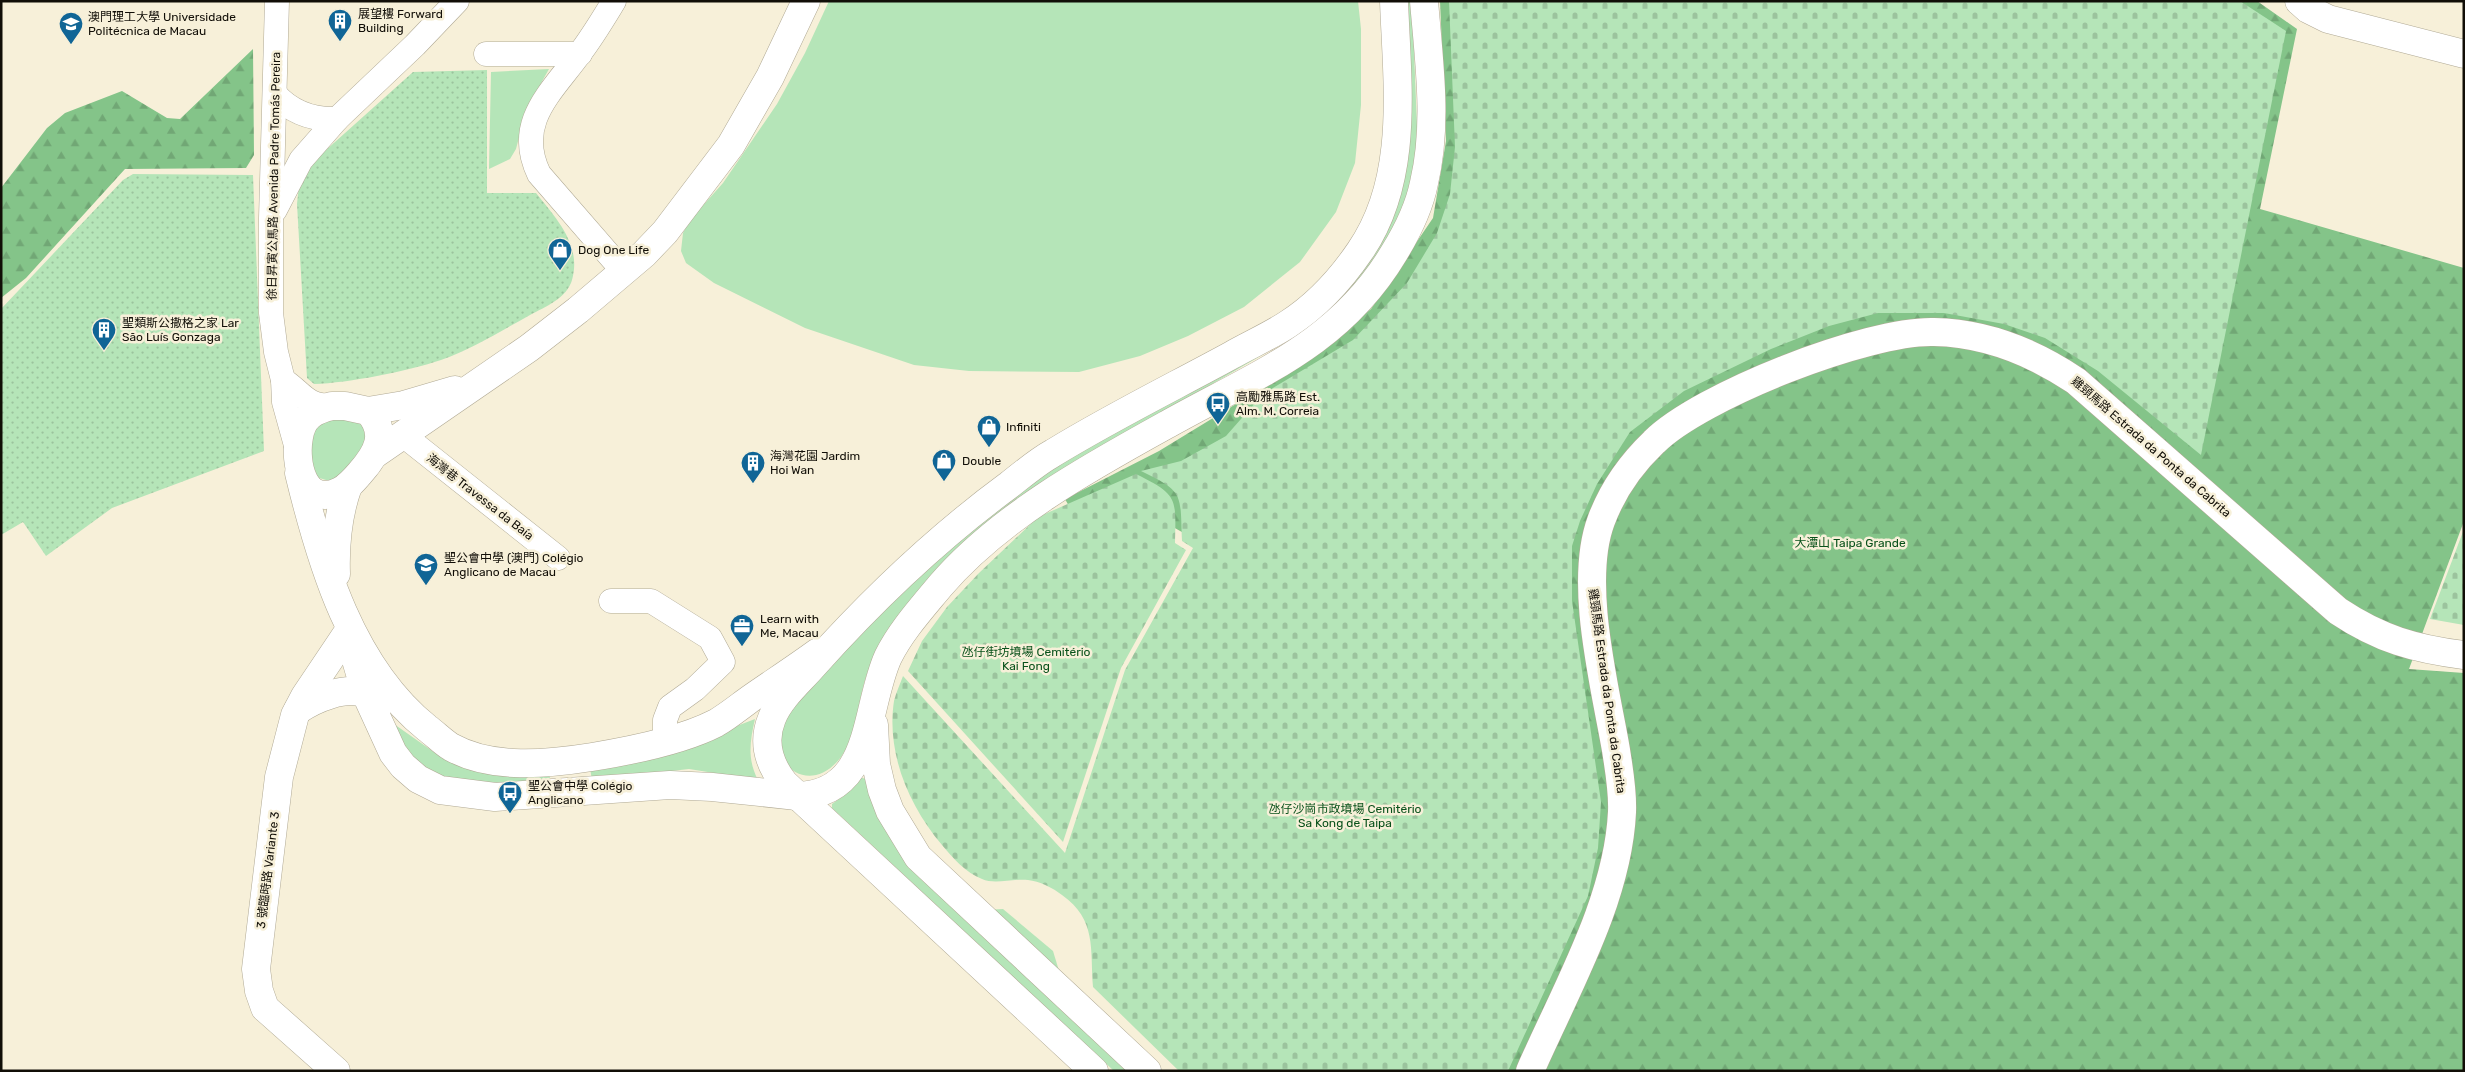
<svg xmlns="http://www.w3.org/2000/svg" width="2465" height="1072" viewBox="0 0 2465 1072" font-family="Rubik,'Noto Sans SC',sans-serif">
<defs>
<pattern id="forest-firs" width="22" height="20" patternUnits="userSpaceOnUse" patternTransform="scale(1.25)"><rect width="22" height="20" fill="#84c489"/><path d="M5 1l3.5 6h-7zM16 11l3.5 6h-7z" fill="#71a775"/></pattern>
<pattern id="cemetery-stones" width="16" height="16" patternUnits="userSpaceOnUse" patternTransform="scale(1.25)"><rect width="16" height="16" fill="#b5e5b8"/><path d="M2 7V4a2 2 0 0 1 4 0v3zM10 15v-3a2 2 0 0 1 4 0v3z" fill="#9bc39d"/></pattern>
<pattern id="park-dots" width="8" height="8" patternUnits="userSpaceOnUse" patternTransform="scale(1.25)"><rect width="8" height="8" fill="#b5e5b8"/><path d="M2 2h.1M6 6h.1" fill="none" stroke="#9bc39d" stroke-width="1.8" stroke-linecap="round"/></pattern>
</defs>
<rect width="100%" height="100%" fill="#f7f0d9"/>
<g fill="#b5e5b8">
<polygon points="829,1 1358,1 1361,29 1361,105 1355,163 1336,212 1300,262 1244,307 1188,336 1140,356 1079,372 969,371 914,365 805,328 714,283 686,263 681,251 683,233 690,220 723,183 777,104 805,53"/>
<path d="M1404,1H1412L1417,126L1414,181L1402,219L1356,291L1319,322L1057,474L880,646C875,656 869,667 866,677C857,704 858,733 841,757C814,793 774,773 780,732C781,725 786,717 789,710L929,562L1048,468L1254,353L1373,250Z"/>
<polygon points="549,69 526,110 516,149 510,159 489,169 491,72"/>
<polygon points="325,419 359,419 367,432 361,456 334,480 326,480 316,477 309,462 312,432"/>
<path d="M755,719C750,741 747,759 758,780L689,769L592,780L590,768L685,746Z"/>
<path d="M394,724L438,755L461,763L547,772L550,777L547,784C506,784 449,791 416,761C406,751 400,736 394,724Z"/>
<polygon points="859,777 866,779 1130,1071 1114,1071 832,808 832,804 842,797"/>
<polygon points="1003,909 1053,951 1060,974 985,910"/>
</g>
<g fill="url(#forest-firs)">
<polygon points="1440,1 2257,1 2297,29 2260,209 2464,268 2464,521 2409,669 2464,673 2464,1071 1352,1071 1205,545 1157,518 1075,517 1065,499 1159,451 1313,357 1371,309 1433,218 1446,141"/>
<polygon points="253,49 254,155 246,168 125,169 26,278 1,298 1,188 47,128 65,113 122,91 167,118 180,119"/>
</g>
<g fill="url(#cemetery-stones)">
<path d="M1449,1H2240L2286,31L2201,455L2098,371L2045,338L2004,324L1944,313H1878L1829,326L1771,349L1684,391L1630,432L1597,484L1580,521L1572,546V601L1601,802L1598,848L1588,896L1508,1071H1179L1093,987C1090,949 1097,920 1062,895C1053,888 1039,881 1028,880C1014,878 995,885 982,879C966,873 953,858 942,845C909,806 886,753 894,701C896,693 900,684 903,676L1065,853L1125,670L1193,548L1182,541C1180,494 1185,492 1141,471L1181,461L1226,436L1263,394L1353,340L1407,283L1437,233L1450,194L1455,147Z"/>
<path d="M1136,474C1178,495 1176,497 1175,543L1186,550L1121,668L1063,842L908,671L922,641L947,607L979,573L1038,517Z"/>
<polygon points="2464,529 2464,625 2430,619"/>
</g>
<g fill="url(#park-dots)">
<path d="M487,70V193H536C556,218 582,245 572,280C567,298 545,307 530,315C501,331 472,349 441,360C408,371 349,383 314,384L307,378L297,204L299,185L306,168L413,72Z"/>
<polygon points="133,174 253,175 264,451 112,508 46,556 23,522 1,535 1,309 123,180"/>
</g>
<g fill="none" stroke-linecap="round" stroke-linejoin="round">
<defs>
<g id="street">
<polyline points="277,1 271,218 271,313 276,352 283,380 284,402 297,449"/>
<path d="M614,1C603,19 593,36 580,53C552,92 514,122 539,174L624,272"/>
<polyline points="486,54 580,54"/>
<path d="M275,94C291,112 312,120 337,119"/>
<polyline points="275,210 301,160 337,119 415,45 457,1"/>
<path d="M283,380C303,393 305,406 332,406"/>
<polyline points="403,435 558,558"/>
<polyline points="611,601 651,601 710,638 723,662 695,689 670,707 665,720 665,741"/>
</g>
<g id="secondary">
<polyline points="2299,1 2308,9 2328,19 2464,54"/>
<path d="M332,406H345L368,411C389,433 377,454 360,473C354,480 348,487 340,491C303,509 294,462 299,437C302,417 314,410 332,406Z"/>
<polyline points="368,411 404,405 455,390"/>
<polyline points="375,454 529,348 578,310 644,254 665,232 731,145 770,77 806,1"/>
<path d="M299,473C321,564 352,668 427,728C435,734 443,742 451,747C492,770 548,764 592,757C629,751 683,740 716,723C728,716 739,707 750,699C773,683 796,668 818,652"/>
<path d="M336,574C335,544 338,514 348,486"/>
<polyline points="354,653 366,694 393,753 403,766 418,779 440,790 495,797 670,785 712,787 797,796"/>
<path d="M298,710C314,699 346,685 366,694C371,696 375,701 379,704"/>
<polyline points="336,1071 265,1008 259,991 256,969 279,777 295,715 305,696 350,629"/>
<path d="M1530,1071C1565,991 1618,900 1622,812C1623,791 1619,770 1616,750C1605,686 1578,583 1601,521C1612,491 1631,464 1654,442C1700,396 1868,330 1934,332C1986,333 2033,352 2076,381L2338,611C2380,639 2415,649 2464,655"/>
</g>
<g id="primary">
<polyline points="874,725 876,764 882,790 890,811 918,857 1147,1071"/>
<path d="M797,796C874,794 864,710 888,657C901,631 921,609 940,586C999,517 1090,467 1168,424C1257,374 1339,345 1394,253C1407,232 1419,208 1424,183C1438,124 1429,61 1424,1"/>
<path d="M1094,1071L784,783C769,764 762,742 772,718C780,698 799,682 813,666C872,600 937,538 1009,485C1023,474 1037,462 1053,453C1110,418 1171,388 1230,356C1249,345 1270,336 1288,324C1316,306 1341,279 1360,251C1410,179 1397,84 1394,1"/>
</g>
</defs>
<use href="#street" stroke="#b0a994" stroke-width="25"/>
<use href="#secondary" stroke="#b0a994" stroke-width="29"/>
<use href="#primary" stroke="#b0a994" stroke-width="29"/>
<use href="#street" stroke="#fff" stroke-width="24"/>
<use href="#secondary" stroke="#fff" stroke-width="28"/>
<use href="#primary" stroke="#fff" stroke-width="28"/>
</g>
<defs>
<symbol id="building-pin" viewBox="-11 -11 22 30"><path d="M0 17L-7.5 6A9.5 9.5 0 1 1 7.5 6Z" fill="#106596" stroke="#f7f0d9"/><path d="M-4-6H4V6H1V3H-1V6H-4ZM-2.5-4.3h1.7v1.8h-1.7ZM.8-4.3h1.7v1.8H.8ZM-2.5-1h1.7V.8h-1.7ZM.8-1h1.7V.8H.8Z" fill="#fff"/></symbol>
<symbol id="university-pin" viewBox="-11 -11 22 30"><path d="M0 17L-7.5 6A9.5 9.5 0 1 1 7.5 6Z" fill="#106596" stroke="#f7f0d9"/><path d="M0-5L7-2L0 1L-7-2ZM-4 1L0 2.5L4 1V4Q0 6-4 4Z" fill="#fff"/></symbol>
<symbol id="shop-pin" viewBox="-11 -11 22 30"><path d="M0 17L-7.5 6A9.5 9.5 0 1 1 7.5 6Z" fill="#106596" stroke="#f7f0d9"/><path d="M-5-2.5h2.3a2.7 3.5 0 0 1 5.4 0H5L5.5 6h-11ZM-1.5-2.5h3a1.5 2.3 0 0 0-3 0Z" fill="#fff"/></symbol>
<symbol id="bus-pin" viewBox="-11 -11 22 30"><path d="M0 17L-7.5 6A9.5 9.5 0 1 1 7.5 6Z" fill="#106596" stroke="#f7f0d9"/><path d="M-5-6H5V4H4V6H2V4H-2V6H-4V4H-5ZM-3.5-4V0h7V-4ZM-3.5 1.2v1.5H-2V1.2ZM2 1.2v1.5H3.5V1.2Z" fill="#fff"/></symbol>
<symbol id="school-pin" viewBox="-11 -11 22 30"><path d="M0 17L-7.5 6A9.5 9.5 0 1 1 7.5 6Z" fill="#106596" stroke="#f7f0d9"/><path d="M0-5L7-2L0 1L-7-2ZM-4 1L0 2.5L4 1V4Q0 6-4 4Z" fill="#fff"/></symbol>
<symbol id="office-pin" viewBox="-11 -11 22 30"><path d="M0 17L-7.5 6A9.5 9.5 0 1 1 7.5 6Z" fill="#106596" stroke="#f7f0d9"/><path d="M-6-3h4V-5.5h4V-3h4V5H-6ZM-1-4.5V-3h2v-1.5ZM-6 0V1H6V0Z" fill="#fff"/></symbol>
</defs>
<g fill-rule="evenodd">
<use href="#building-pin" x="326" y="7" width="28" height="38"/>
<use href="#university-pin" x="57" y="10" width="28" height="38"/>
<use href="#shop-pin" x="546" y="236" width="28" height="38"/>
<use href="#building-pin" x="90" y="316" width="28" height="38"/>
<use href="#bus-pin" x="1204" y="390" width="28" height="38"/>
<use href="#shop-pin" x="975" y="413" width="28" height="38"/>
<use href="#shop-pin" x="930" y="447" width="28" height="38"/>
<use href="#building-pin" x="739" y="449" width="28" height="38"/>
<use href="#school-pin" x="412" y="551" width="28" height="38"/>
<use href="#office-pin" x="728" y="612" width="28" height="38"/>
<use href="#bus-pin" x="496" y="779" width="28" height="38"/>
</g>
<g text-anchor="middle" stroke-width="5" stroke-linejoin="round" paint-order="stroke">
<g font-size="12" fill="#110e07" stroke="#f7f0d9" text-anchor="start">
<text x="358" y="18">展望樓 Forward<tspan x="358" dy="14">Building</tspan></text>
<text x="88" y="21">澳門理工大學 Universidade<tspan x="88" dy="14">Politécnica de Macau</tspan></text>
<text x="578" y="254">Dog One Life</text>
<text x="122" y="327">聖類斯公撒格之家 Lar<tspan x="122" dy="14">São Luís Gonzaga</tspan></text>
<text x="1236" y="401">高勵雅馬路 Est.<tspan x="1236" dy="14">Alm. M. Correia</tspan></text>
<text x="1006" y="431">Infiniti</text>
<text x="770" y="460">海灣花園 Jardim<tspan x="770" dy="14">Hoi Wan</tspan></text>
<text x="962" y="465">Double</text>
<text x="444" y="562">聖公會中學 (澳門) Colégio<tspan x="444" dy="14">Anglicano de Macau</tspan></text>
<text x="760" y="623">Learn with<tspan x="760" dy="14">Me, Macau</tspan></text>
<text x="528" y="790">聖公會中學 Colégio<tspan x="528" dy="14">Anglicano</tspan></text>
</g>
<g font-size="12" fill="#110e07" stroke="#f7f0d9">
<text transform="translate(274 176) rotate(-89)" y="4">徐日昇寅公馬路 Avenida Padre Tomás Pereira</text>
<text transform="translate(2151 447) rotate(41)" y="4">雞頸馬路 Estrada da Ponta da Cabrita</text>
<text transform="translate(480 497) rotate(38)" y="4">海灣巷 Travessa da Baía</text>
<text transform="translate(1607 691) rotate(82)" y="4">雞頸馬路 Estrada da Ponta da Cabrita</text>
<text transform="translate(268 870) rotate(-83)" y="4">3 號臨時路 Variante 3</text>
</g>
<g font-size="12" fill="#08511a" stroke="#f7f0d9">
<text x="1850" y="547">大潭山 Taipa Grande</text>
<text x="1026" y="656">氹仔街坊墳場 Cemitério<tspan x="1026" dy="14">Kai Fong</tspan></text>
<text x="1345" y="813">氹仔沙崗市政墳場 Cemitério<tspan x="1345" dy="14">Sa Kong de Taipa</tspan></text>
</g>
</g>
<rect width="2465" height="1072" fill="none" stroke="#110e07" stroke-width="5"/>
</svg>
